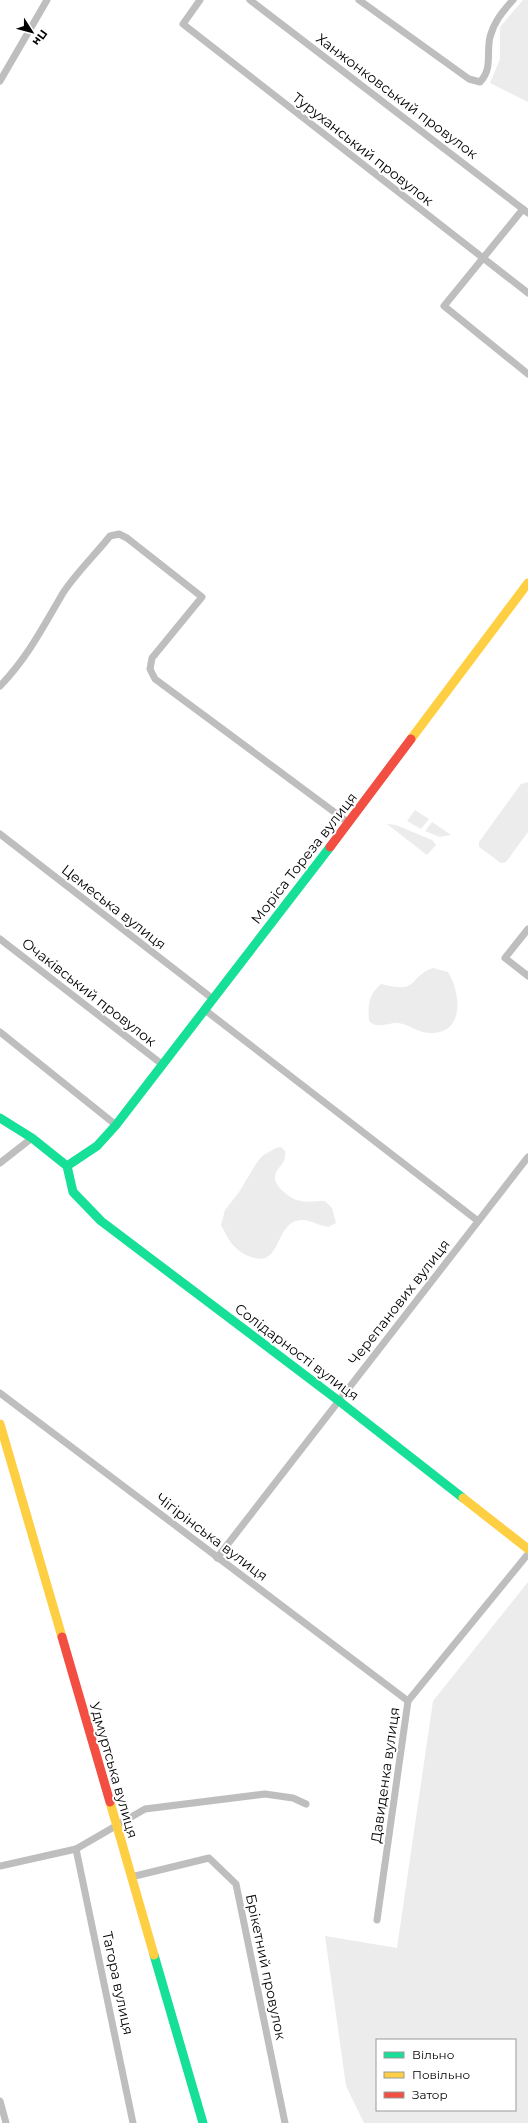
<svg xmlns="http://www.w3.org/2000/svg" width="528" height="2123" viewBox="0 0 528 2123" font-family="Montserrat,sans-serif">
<rect width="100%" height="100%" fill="#fff"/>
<g fill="#ececec" fill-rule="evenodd">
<polygon points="523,0 528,0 528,102 490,83 500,59 500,27"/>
<polygon points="528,782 528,832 506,862 501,863 479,847 479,842 521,784"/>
<polygon points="415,810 429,819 421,829 407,821"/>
<polygon points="432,822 451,835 440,837 425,831"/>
<polygon points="387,824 396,825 432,840 436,845 427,855"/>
<path d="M433,968L448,972C461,993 465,1034 430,1033C418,1033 409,1024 398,1023C387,1022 378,1030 369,1021C368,1005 368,995 381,984C421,994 406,978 433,968Z"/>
<path d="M281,1147L285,1151C287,1164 277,1166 275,1176C273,1185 289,1198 297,1200C304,1203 317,1201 325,1201L332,1208L336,1223L328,1227C317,1225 306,1217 296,1221C274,1228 281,1270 248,1256C233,1249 228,1239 221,1225L225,1210L239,1192L256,1164L262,1156L276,1148Z"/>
<path d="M528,1582V2123H364L346,2086L325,1936L397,1948L433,1701ZM377,2040H515V2110H377Z"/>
</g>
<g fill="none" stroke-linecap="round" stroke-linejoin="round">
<g stroke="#bebebe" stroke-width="7">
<polyline points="200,0 183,24 528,293"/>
<polyline points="250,0 528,213"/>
<path d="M359,0L469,79L480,82C493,68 486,54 490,37C494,22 502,12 513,0"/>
<polyline points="0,81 47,0"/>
<polyline points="523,209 444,306 528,374"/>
<path d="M0,686C28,657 43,627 63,593C76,573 95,555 110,536L119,534L127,538L202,597L152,658L150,669L155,679L349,823"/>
<polyline points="0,834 213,999"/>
<polyline points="528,929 505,958 528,976"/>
<polyline points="0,939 163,1065"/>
<polyline points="205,1010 478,1221"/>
<polyline points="0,1032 116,1125"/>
<polyline points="0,1163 32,1138"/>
<polyline points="0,1393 408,1701"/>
<polyline points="217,1558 528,1157"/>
<polyline points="76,1849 133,2123"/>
<polyline points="0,1866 76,1849 145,1809 265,1794 293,1798 306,1804"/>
<polyline points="131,1877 209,1858 236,1884 285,2123"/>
<polyline points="377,1920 408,1701 528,1554"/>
<polyline points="0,2101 6,2123"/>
</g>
<g stroke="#16e098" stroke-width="9">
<polyline points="0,1118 32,1138 67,1166 97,1146 116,1125 330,847"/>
<polyline points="67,1166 73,1192 101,1221 339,1401 463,1498"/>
<polyline points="154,1955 203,2123"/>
</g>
<g stroke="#ffcf43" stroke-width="9">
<polyline points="411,739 528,583"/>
<polyline points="0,1424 62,1637"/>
<polyline points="463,1498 528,1549"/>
<polyline points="110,1802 154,1955"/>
</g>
<g stroke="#f24e42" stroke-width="9">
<polyline points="330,847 411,739"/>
<polyline points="62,1637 110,1802"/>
</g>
</g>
<g text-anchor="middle" stroke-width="4" stroke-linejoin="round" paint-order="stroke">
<g font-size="14" fill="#000" stroke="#fff">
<text transform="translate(397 96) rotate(37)" y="5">Ханжонковський провулок</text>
<text transform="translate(363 149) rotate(38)" y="5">Туруханський провулок</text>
<text transform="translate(304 858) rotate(-52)" y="5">Моріса Тореза вулиця</text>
<text transform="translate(114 907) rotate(38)" y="5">Цемеська вулиця</text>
<text transform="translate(89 992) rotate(38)" y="5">Очакiвський провулок</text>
<text transform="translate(399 1302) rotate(-52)" y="5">Черепанових вулиця</text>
<text transform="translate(297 1352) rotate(37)" y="5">Солідарності вулиця</text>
<text transform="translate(212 1537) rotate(37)" y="5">Чiгiрiнська вулиця</text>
<text transform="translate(114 1770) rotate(74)" y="5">Удмуртська вулиця</text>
<text transform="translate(385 1775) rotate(-82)" y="5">Давиденка вулиця</text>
<text transform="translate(266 1967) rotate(78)" y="5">Брiкетний провулок</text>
<text transform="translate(118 1983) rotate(78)" y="5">Тагора вулиця</text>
</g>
</g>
<rect x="376" y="2039" width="140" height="72" fill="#ffffff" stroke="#999999"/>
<rect x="384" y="2052" width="20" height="6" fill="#16e098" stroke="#999999"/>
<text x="412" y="2059" font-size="12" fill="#000000">Вільно</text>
<rect x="384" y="2072" width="20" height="6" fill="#ffcf43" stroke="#999999"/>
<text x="412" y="2079" font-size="12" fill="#000000">Повільно</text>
<rect x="384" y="2092" width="20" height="6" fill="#f24e42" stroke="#999999"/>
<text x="412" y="2099" font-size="12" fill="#000000">Затор</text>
<g transform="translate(32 32) rotate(126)" stroke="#ffffff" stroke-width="3" paint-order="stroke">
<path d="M0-3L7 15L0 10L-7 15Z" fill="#000000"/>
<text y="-6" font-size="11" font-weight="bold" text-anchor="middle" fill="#000000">Пн</text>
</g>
</svg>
